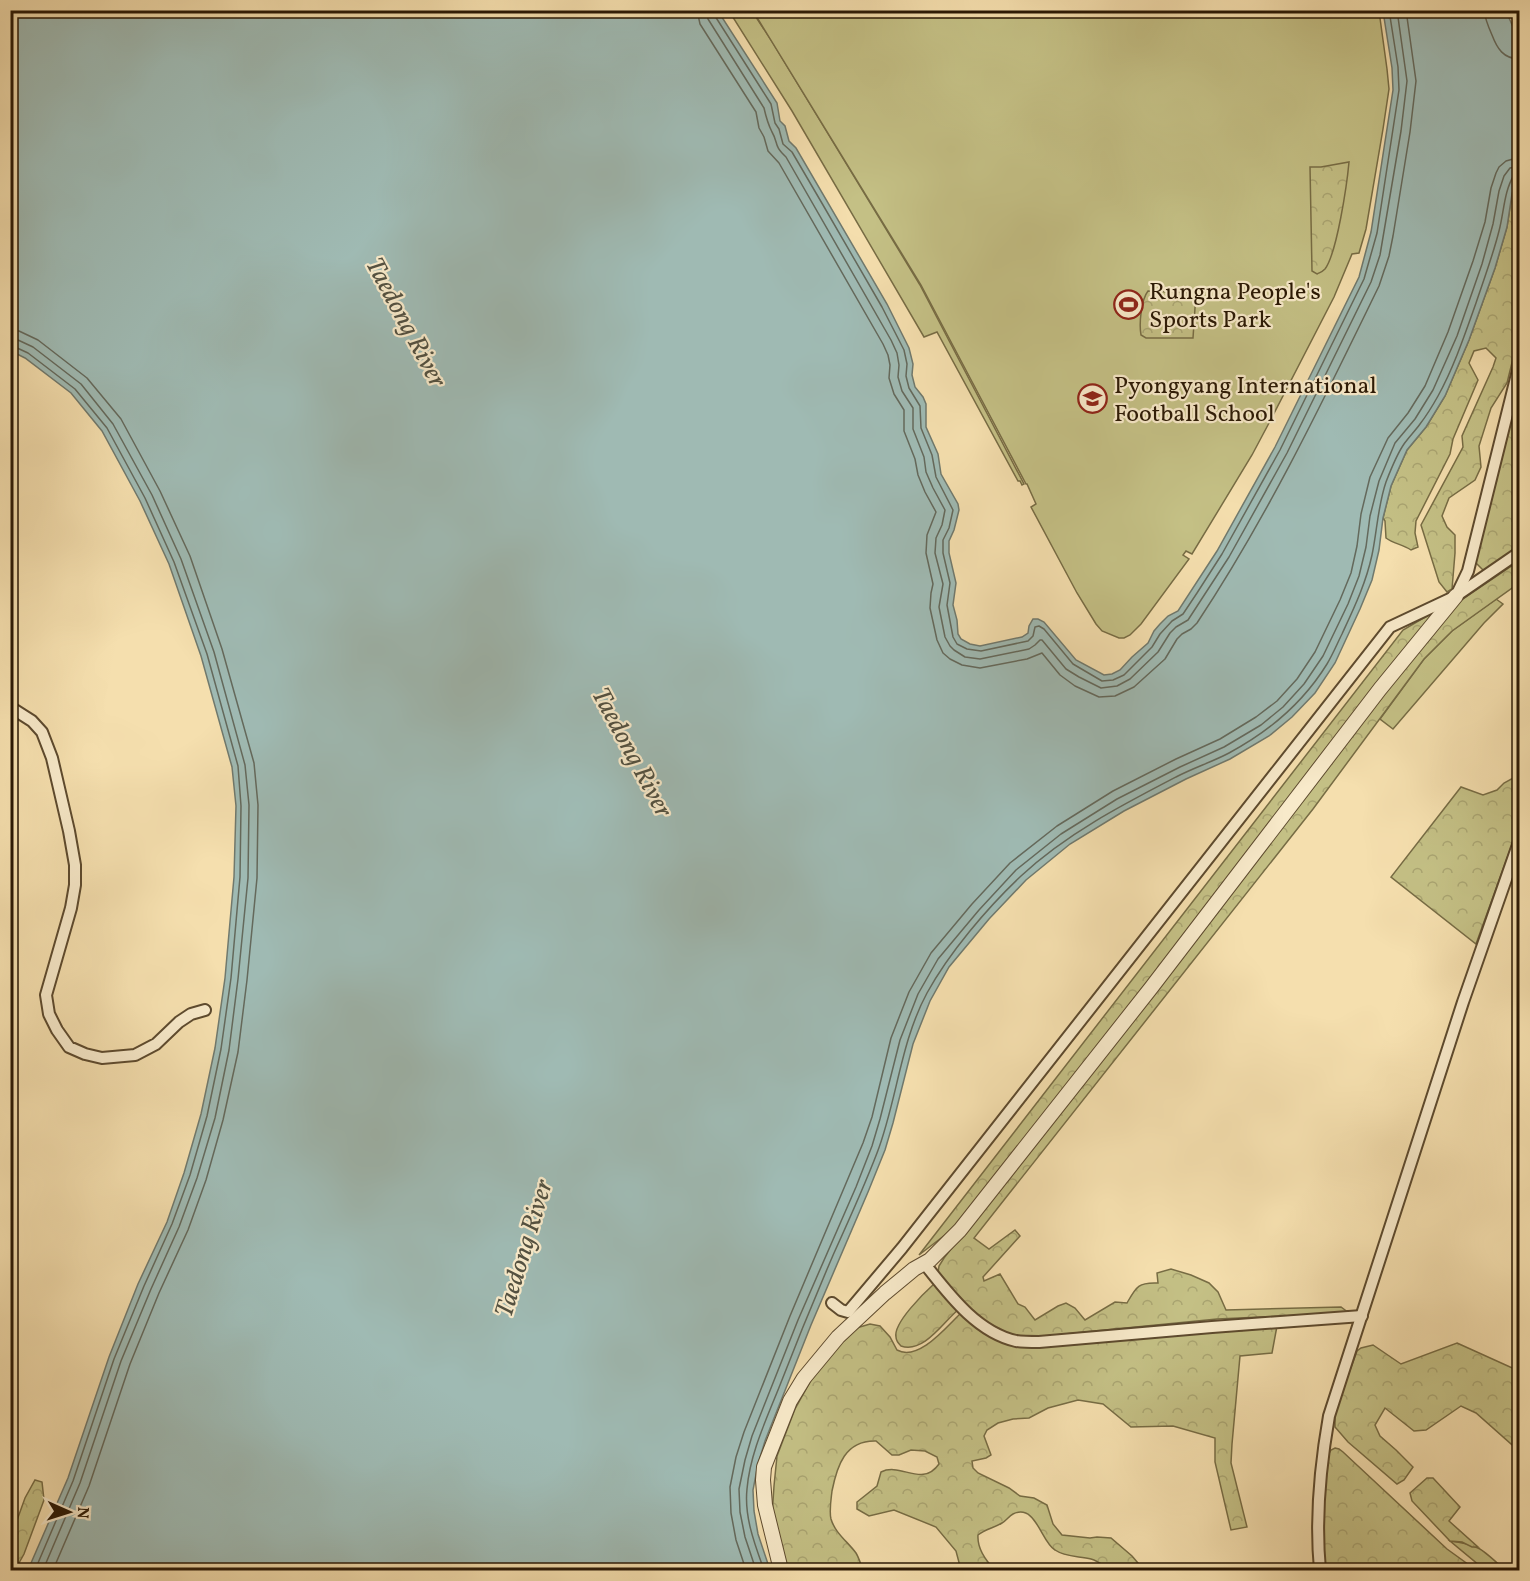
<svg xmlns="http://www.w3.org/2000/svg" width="1530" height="1581" viewBox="0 0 1530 1581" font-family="Vollkorn,serif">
<defs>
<pattern id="forest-crowns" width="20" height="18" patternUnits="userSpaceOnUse" patternTransform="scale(1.5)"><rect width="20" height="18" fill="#c4c085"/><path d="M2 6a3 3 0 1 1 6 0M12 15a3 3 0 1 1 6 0" fill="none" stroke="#a9a471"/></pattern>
</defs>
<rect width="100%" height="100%" fill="#f5dfae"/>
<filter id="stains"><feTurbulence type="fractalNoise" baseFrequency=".00333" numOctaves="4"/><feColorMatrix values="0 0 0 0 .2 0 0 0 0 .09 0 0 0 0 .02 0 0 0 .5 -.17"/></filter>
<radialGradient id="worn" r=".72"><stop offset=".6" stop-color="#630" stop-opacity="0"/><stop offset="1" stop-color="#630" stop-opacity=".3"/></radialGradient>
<g fill="#c4c085" stroke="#776c44" stroke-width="1.5">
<polygon points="729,11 752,11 773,43 920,285 1024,484 1022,485 1020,481 1018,481 937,332 924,337 792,111"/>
<polygon points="753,11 1379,11 1387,69 1389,89 1383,129 1366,229 1359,253 1352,254 1334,297 1269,423 1252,455 1192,554 1186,551 1183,555 1189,559 1141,624 1130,635 1124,638 1119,638 1102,631 1096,624 1077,593 1031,507 1036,504 1027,484 1026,484 921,285"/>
<polygon points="1496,599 1503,604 1484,623 1393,729 1380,719 1424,659 1452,631"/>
<path d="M1450,1541C1459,1542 1470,1544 1478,1548C1485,1551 1498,1564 1505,1570H1509L1519,1561V1570H1489L1479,1565Z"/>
</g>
<g fill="url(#forest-crowns)" stroke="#776c44" stroke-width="1.5">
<path d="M1349,162C1347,184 1337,253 1325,269C1322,272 1321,272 1317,274L1312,271L1310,167H1321Z"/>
<path d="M1519,172V334L1507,383L1491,408L1479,446L1481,467L1475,480L1449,498L1442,516L1447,527L1455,535V553L1452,589L1447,592L1439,582L1421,525L1463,447L1462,436L1493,367L1496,358L1486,348L1474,351L1469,363L1478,380L1453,439L1450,454L1416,521L1415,533L1418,547L1411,550C1402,544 1394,544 1386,538L1385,521L1383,518L1391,486L1407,450L1426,427L1445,396L1469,340L1495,268L1507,227L1512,194Z"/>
<path d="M1148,291L1196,293L1193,338H1146L1141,335C1139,324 1141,300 1148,291Z"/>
<polygon points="1519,382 1519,547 1487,570 1483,570 1476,563 1476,555"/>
<path d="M1519,561V583L1452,631L1424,659L1313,809L974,1238L989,1249L1015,1230L1020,1236L983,1277L984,1281L1000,1274L1018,1304L1025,1307L1035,1320L1058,1306L1066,1303L1075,1308L1085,1320L1115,1302L1127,1303C1136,1287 1138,1282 1158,1283L1157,1273L1171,1269L1191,1275L1209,1283L1218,1292L1226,1310L1341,1307L1349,1313L1217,1319L1024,1338C985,1330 962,1302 938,1273L939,1266L944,1258L1384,691L1460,601Z"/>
<polygon points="1432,613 1435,615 958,1225 919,1255 1403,630"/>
<polygon points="1519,773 1519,825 1476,944 1391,877 1461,787 1483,795 1497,790 1504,783 1517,776"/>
<path d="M935,1283L959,1309C944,1321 924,1354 901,1346C898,1343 896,1341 896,1337C893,1323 925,1292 935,1283Z"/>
<path d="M962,1312L1001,1340L1277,1326L1272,1353L1240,1356L1232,1444L1231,1463L1247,1527L1231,1530L1215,1462V1438L1173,1426L1131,1427L1103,1404L1078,1400L1048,1408L1029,1418L1013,1419L998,1423L987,1430L984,1436L991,1455L986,1458L972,1461L973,1468L978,1473L1009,1488L1020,1496L1034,1498L1047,1505L1053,1524L1062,1535L1090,1538L1097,1537L1111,1538L1132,1556L1144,1570C1136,1570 1118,1573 1112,1570C1104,1567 1099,1561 1091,1559C1079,1556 1065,1557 1055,1550C1041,1542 1036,1503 1013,1514C1009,1516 1006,1521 1002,1523C994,1528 985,1529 978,1535C977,1549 986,1561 995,1570H961L956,1551L936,1527L894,1510L869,1516L857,1509V1502L877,1486L881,1472C901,1462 922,1488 939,1464L937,1457L925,1451L911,1450L899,1455H892L876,1441C845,1440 837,1466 832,1491C831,1500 829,1511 831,1519C835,1533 848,1542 856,1553C859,1558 861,1565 863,1570H786L772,1516L774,1486L777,1456L795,1409L814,1375L853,1329L870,1324L880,1326L890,1337L897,1350C919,1362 947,1326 962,1312Z"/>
<polygon points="1457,1343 1519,1371 1519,1451 1476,1413 1461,1406 1426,1430 1414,1431 1385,1408 1375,1425 1380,1436 1396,1450 1413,1467 1404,1480 1397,1484 1348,1442 1335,1427 1335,1411 1357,1351 1361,1348 1373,1345 1401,1364"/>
<polygon points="1335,1448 1339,1449 1343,1452 1447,1549 1476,1570 1325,1570 1322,1532 1327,1457 1331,1450"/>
<polygon points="1427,1478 1433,1478 1460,1507 1449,1521 1478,1547 1472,1547 1462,1542 1450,1541 1412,1501 1410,1493"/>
<polygon points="35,1480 42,1482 44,1500 24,1554 15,1570 11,1570 11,1537 25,1498"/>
</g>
<polygon fill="#9fbab3" stroke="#70796d" stroke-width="1.5" points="10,11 718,11 777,103 780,121 785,126 789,141 796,148 887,304 909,348 913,364 912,375 915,387 923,397 926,404 926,427 938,454 941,474 958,504 959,510 954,530 949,541 949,553 956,583 953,605 957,620 958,634 961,639 970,644 980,646 1022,637 1028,633 1029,626 1033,619 1038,619 1044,622 1076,660 1104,675 1112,674 1120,670 1132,657 1148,643 1154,631 1160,624 1168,616 1178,611 1217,551 1275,447 1359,277 1371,232 1393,90 1392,68 1383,11 1506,11 1520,43 1519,172 1512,194 1507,227 1495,268 1469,340 1445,396 1426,427 1407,450 1391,486 1383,518 1379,550 1372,580 1360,609 1335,663 1315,693 1292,717 1269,736 1230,759 1186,779 1124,811 1070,844 1026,880 989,919 949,967 930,1001 913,1044 893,1123 885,1150 868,1192 811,1325 765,1441 758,1464 753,1490 754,1511 758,1534 770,1570 28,1570 68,1478 109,1357 138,1284 167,1222 184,1173 201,1114 215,1048 225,978 234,877 236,806 232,767 201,656 169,564 140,501 102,431 71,393 25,358 11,351"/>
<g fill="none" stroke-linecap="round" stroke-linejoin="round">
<g stroke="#64695c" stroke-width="1.5">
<path d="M697,10L700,24L756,112L759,128L764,137L768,151L779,163L883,344L888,355L890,365L889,378L894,394L904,410V431L915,459L918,475L925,492L936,512L927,535L926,553L933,584L931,593L930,608L937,640L943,653L950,659L962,665L980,668L1027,659L1042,653L1060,675L1075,686L1099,697L1115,696L1134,687L1165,659L1177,639L1182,634L1191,629L1197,623C1268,516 1323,401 1379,286L1389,256L1393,236L1410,132L1416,81L1406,10"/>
<path d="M706,10L708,19L764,108C766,117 768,124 772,132C779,144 773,145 786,157L891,340L897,353L899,365L898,377L902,391L913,408V429L924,457L926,472L933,488L945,510L942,525L936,538L935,553L943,584L939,607L945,637L950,646L954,650L965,657L980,659L1029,649L1035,645L1040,640H1042L1066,669L1079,677L1101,688L1117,686L1130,679L1158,652L1170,633L1176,627L1188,620L1229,557L1287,453L1371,282L1380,255L1401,131L1407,81L1397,10"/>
<polyline points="714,10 715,16 771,104 775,123 779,129 783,144 792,152 823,205 882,307 904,350 907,364 906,376 909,388 920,406 921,428 932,455 936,477 953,510 949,528 943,540 943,553 950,583 947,605 953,637 957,644 967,649 981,651 1028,641 1033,636 1035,627 1039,626 1044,629 1073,664 1102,681 1113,680 1124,675 1152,647 1160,634 1172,621 1183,614 1197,593 1222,554 1280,450 1364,279 1377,233 1399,90 1398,67 1389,10"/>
<path d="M1484,10C1485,19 1488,26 1492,35C1497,48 1503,59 1520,59"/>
<polyline points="10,330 19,331 38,340 87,378 121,419 160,491 190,556 222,649 254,763 258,805 257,878 247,980 238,1052 223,1120 206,1180 188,1230 159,1293 130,1364 89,1486 53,1570"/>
<polyline points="10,339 18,340 33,347 81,384 113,424 152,495 181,559 214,652 245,765 249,805 248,878 238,979 229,1050 215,1118 197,1178 179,1227 151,1289 121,1361 80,1483 43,1570"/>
<polyline points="10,346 15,347 28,353 75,389 107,428 145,498 174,562 207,654 238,766 241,806 240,877 231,978 221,1049 207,1116 190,1175 172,1224 144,1286 114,1359 73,1481 35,1570"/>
<polyline points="746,1570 736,1540 731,1513 730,1487 736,1457 744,1432 790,1316 863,1143 872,1117 891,1038 909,992 931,953 972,904 1010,863 1057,826 1113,791 1176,759 1220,739 1256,717 1277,701 1297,679 1315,652 1340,600 1351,573 1357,546 1361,514 1370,477 1388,438 1408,413 1425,386 1448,332 1473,261 1485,222 1491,188 1496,173 1499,167 1506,161 1520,157"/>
<polyline points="756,1570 745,1537 740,1512 739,1489 745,1460 752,1436 798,1320 856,1187 872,1146 880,1119 900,1040 918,994 938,959 979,910 1016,870 1061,834 1117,799 1180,767 1224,747 1261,725 1283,707 1304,684 1323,656 1348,604 1359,576 1366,547 1370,516 1379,481 1395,443 1415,419 1433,390 1457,336 1482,264 1493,224 1499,191 1504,176 1510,168 1520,166"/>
<path d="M764,1570C755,1545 744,1517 747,1489C750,1453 767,1418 780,1385C797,1341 815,1297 834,1253C849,1220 864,1187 877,1153C897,1101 900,1043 927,993C949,953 987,908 1021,876C1066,834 1122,805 1176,777C1193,768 1212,762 1229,753C1270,731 1303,703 1327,664C1333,654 1337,644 1342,634C1354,608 1366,583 1372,555C1377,531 1378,505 1386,482C1391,469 1397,454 1404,444C1409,437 1415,431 1420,424C1427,415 1433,405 1438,396C1454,367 1465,334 1476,303C1484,279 1493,255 1499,231C1504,212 1504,191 1514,175L1520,174"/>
</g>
<defs>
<g id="minor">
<polyline points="1456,596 1468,571 1520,362"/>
<polyline points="10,707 32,721 42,732 52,758 69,831 75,865 75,885 71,908 46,995 49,1014 57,1030 69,1047 85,1054 102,1058 135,1055 156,1044 179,1022 191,1014 205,1010"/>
<path d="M924,1263C948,1293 976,1332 1016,1341C1023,1342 1031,1342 1039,1342L1212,1327L1362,1316"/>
<polyline points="832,1303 841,1310 848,1312 902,1248 1390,627 1456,596 1520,552"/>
<path d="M1320,1570C1315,1518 1320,1467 1329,1416L1463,1002L1520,839"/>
</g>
<polyline id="tertiary" points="781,1570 765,1505 763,1480 764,1467 790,1401 804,1378 838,1337 885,1293 914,1269 930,1260 960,1230 1151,988 1380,689 1456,596"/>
</defs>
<use href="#minor" stroke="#5d4a2e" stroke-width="14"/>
<use href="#tertiary" stroke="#5d4a2e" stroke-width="16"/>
<use href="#minor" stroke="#f8eaca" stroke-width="10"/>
<use href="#tertiary" stroke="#f8eaca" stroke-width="14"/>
</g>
<defs>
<symbol id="stadium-ring" viewBox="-11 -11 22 22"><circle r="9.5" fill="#f8eaca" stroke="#8f2418" stroke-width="1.5"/><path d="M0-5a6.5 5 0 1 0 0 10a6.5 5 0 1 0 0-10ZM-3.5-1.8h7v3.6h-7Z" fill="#8f2418"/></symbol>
<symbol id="school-ring" viewBox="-11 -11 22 22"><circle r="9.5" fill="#f8eaca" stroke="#8f2418" stroke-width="1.5"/><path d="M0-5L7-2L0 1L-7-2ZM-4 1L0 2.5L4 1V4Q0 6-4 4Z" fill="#8f2418"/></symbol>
</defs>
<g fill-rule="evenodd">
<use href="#stadium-ring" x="1112" y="288" width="33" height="33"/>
<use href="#school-ring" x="1076" y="382" width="33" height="33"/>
</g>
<g text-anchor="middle" stroke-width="4.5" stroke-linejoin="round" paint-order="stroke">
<g font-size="24" fill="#2a1804" stroke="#f8eaca" text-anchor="start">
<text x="1149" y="299">Rungna People's<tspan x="1149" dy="28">Sports Park</tspan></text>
<text x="1114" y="393">Pyongyang International<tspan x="1114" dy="28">Football School</tspan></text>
</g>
<g font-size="26" font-style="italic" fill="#535141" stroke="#f8eaca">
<text transform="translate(407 322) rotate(62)" y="9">Taedong River</text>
<text transform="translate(633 752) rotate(62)" y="9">Taedong River</text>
<text transform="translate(523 1248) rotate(-73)" y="9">Taedong River</text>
</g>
</g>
<rect width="1530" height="1581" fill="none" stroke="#f5dfae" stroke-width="36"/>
<rect x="12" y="12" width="1506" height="1557" fill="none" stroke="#2a1804" stroke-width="3"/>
<rect x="18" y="18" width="1494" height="1545" fill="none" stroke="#2a1804" stroke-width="1.5"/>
<g transform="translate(69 1512) rotate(93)" stroke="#f8eaca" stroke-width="4.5" paint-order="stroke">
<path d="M0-4.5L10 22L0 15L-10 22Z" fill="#2a1804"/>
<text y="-9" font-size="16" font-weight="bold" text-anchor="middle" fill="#2a1804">N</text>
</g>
<rect width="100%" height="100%" filter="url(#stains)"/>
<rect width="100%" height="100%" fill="url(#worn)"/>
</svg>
